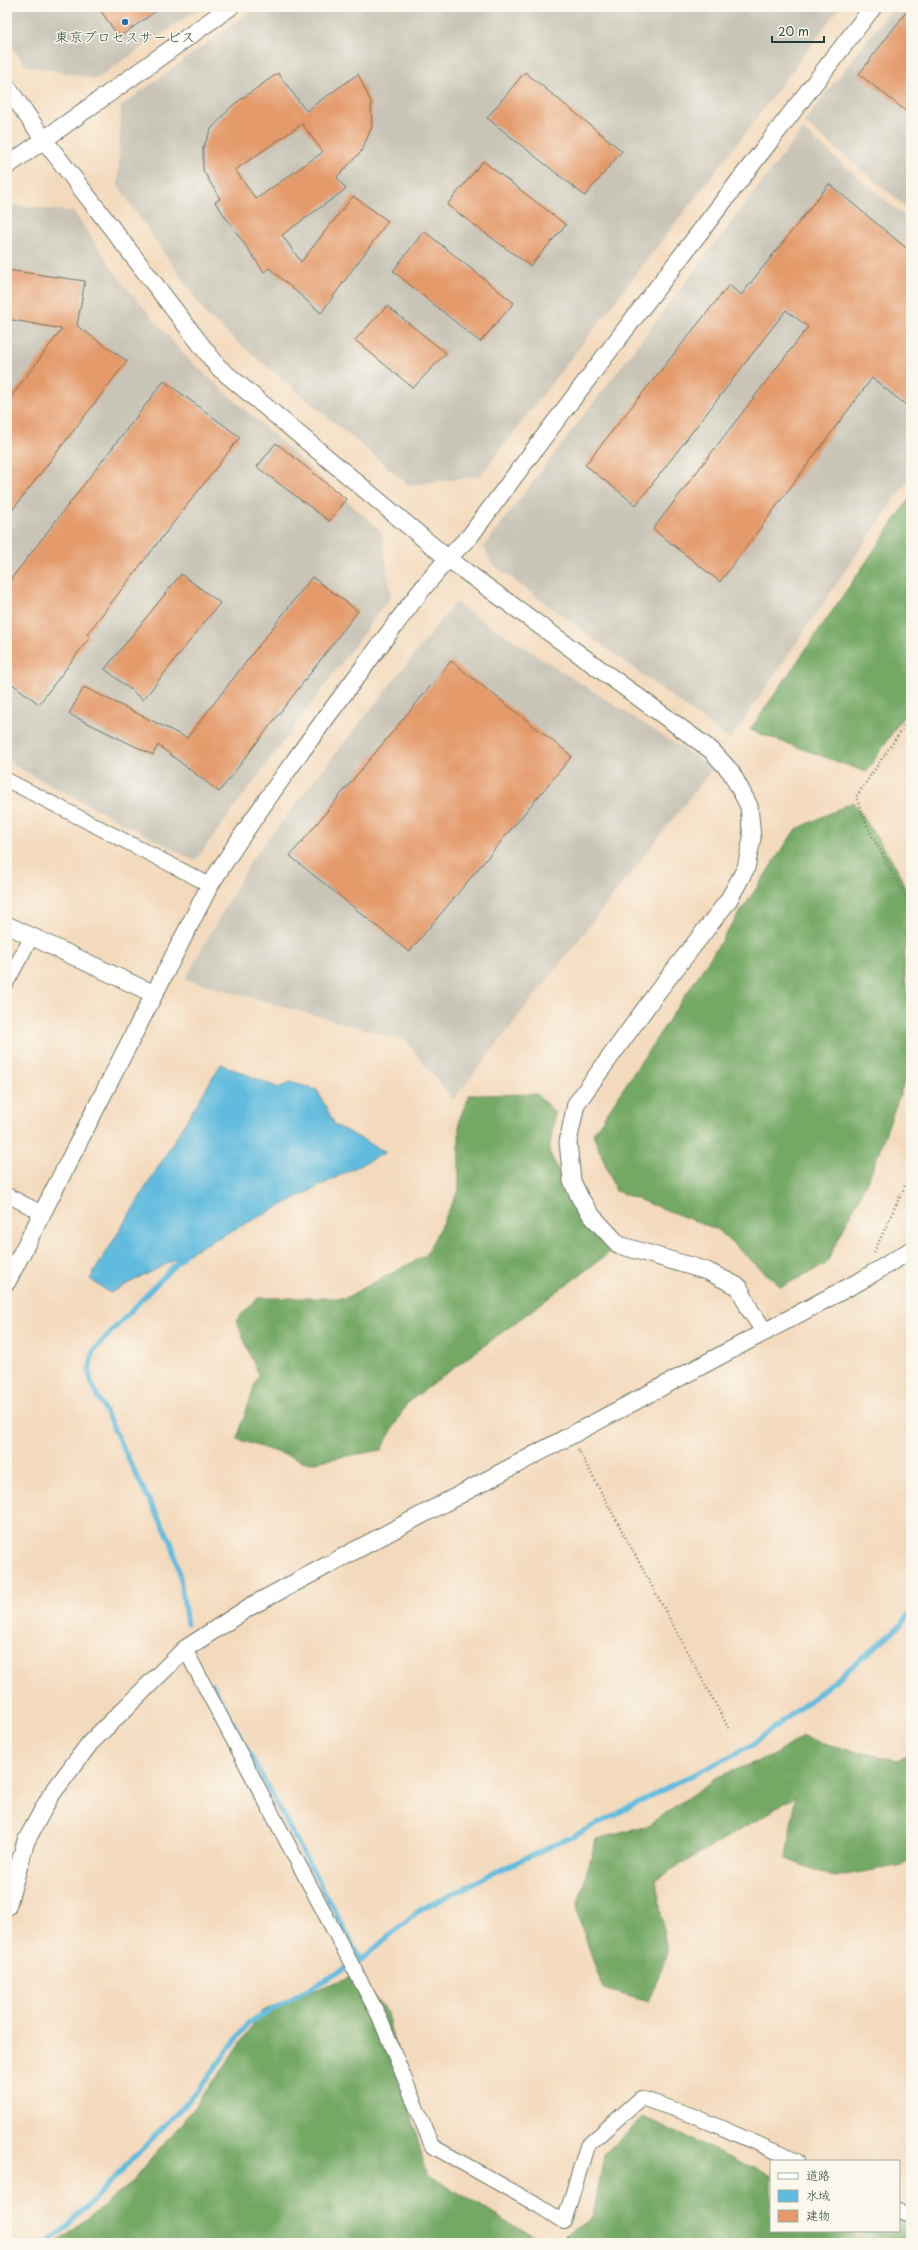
<svg xmlns="http://www.w3.org/2000/svg" width="918" height="2250" viewBox="0 0 918 2250" font-family="'Playpen Sans','Klee One',sans-serif">
<rect width="100%" height="100%" fill="#fbf7ec"/>
<filter id="ink" filterUnits="userSpaceOnUse"><feTurbulence type="fractalNoise" baseFrequency=".025" numOctaves="2"/><feDisplacementMap in="SourceGraphic" scale="8" xChannelSelector="R" yChannelSelector="G"/><feConvolveMatrix kernelMatrix="1 2 1 2 8 2 1 2 1" color-interpolation-filters="sRGB"/></filter>
<filter id="wash" filterUnits="userSpaceOnUse"><feTurbulence type="fractalNoise" baseFrequency=".012" numOctaves="4" result="noise"/><feDisplacementMap in="SourceGraphic" scale="16" xChannelSelector="R" yChannelSelector="G"/><feGaussianBlur stdDeviation="0.9" result="paint"/><feColorMatrix in="noise" values="0 0 0 0 0 0 0 0 0 0 0 0 0 0 0 0 0 1.4 0 .05"/><feComposite in="paint" operator="in"/></filter>
<g filter="url(#wash)">
<rect width="100%" height="100%" fill="#f4dabd"/>
<g fill="#c8c4b8">
<polygon points="7,7 201,7 96,79 25,65 7,39"/>
<polygon points="257,7 840,7 752,124 480,476 409,485 209,318 118,186 121,106"/>
<polygon points="893,7 911,7 911,211 804,122"/>
<polygon points="802,130 911,222 911,475 730,740 491,563 484,546"/>
<polygon points="7,204 74,212 121,281 188,359 382,532 391,596 195,861 7,762"/>
<polygon points="455,603 713,768 453,1100 406,1041 185,979 252,859"/>
</g>
<g fill="#73a865" stroke="#49724c">
<polygon points="911,497 911,705 866,772 750,730"/>
<polygon points="853,802 897,868 909,899 904,966 911,1032 911,1064 871,1173 826,1264 781,1287 716,1229 616,1191 593,1134 795,830"/>
<polygon points="537,1094 555,1113 549,1152 582,1213 613,1250 407,1403 381,1450 309,1463 237,1439 258,1374 236,1320 258,1298 345,1298 426,1255 459,1190 459,1120 469,1095"/>
<polygon points="802,1737 845,1749 897,1760 911,1753 911,1859 903,1865 834,1877 786,1859 795,1797 656,1879 667,1953 649,2002 603,1989 576,1911 596,1839 645,1827 719,1776 775,1755"/>
<polygon points="356,1974 387,2013 426,2174 545,2243 54,2243 66,2236 128,2186 181,2124 224,2067 262,2011"/>
<polygon points="643,2117 771,2176 771,2231 854,2231 855,2237 867,2231 899,2231 899,2215 911,2210 911,2243 553,2243 593,2217 604,2155"/>
</g>
<polygon fill="#60bbde" stroke="#407c89" points="221,1064 279,1088 290,1082 317,1090 335,1125 386,1152 110,1293 90,1279"/>
<g fill="none" stroke-linecap="round" stroke-linejoin="round">
<g stroke="#60bbde" stroke-width="5">
<polyline points="187,1624 179,1571 171,1541 139,1481 91,1382 89,1371 93,1351 187,1252"/>
<polyline points="212,1684 361,1960"/>
<polyline points="45,2243 66,2228 198,2091 248,2023 361,1960 421,1909 465,1888 478,1880 573,1836 752,1745 836,1680 901,1625 911,1612"/>
</g>
</g>
<g id="blocks">
<g fill="#e49a6a" fill-rule="evenodd">
<polygon points="98,7 162,7 119,37"/>
<polygon points="910,7 911,7 911,115 859,74"/>
<polygon points="525,72 622,151 585,196 487,118"/>
<path d="M278,73L306,111L358,74L371,102L372,127L361,152L337,177L346,189L282,235L301,262L353,196L388,221L321,313L269,268L264,272L215,202L220,199L203,170V148L211,129L233,105ZM302,124L323,152L256,199L235,170Z"/>
<polygon points="483,161 566,225 530,266 447,205"/>
<polygon points="829,184 911,252 911,409 872,378 720,582 653,529 808,327 786,310 636,505 585,465 729,285 741,295"/>
<polygon points="424,231 514,303 480,342 393,271"/>
<polygon points="7,270 85,281 77,326 127,361 7,517 7,402 62,329 7,319"/>
<polygon points="387,306 446,353 413,388 355,340"/>
<polygon points="164,381 240,437 87,634 90,637 39,704 7,680 7,584"/>
<polygon points="276,443 346,499 329,521 257,467"/>
<polygon points="181,574 220,603 143,700 105,669"/>
<polygon points="312,577 358,611 219,792 158,745 153,755 69,714 84,687 187,738"/>
<polygon points="451,661 572,756 409,952 290,856"/>
</g>
</g>
</g>
<g filter="url(#ink)">
<use href="#blocks" fill-opacity="0" stroke="#6a7464" stroke-width="1"/>
<g fill="none" stroke-linecap="round" stroke-linejoin="round">
<defs>
<g id="minor">
<polyline points="7,780 210,885"/>
<polyline points="7,982 31,938"/>
<polyline points="7,1195 42,1213"/>
<polyline points="185,1649 379,2016 432,2146 539,2206 564,2222 587,2146 641,2098 697,2117 797,2161"/>
<polyline points="899,2210 911,2216"/>
</g>
<g id="tertiary">
<polyline points="7,87 45,141 218,367 447,558 711,750 731,772 749,806 752,838 746,868 728,901 658,991 576,1104 568,1142 572,1181 580,1198 592,1216 619,1245 707,1271 739,1287 750,1310 765,1332"/>
<polyline points="7,166 230,7"/>
<polyline points="7,925 154,994"/>
<path d="M7,1282L210,885C257,810 310,739 363,668C397,623 429,575 470,536C601,358 738,183 873,7"/>
<polyline points="7,1907 26,1841 51,1795 90,1743 185,1649 251,1606 862,1280 911,1250"/>
</g>
</defs>
<use href="#minor" stroke="#6a7464" stroke-width="16"/>
<use href="#tertiary" stroke="#6a7464" stroke-width="19"/>
<g stroke="#6a7464" stroke-width="2.5" stroke-dasharray="1 3" stroke-linecap="butt">
<polyline points="911,716 856,797 869,830 911,906"/>
<polyline points="874,1252 911,1173"/>
<polyline points="578,1449 729,1729"/>
<polyline points="567,2237 569,2243"/>
</g>
<use href="#minor" stroke="#fff" stroke-width="14"/>
<use href="#tertiary" stroke="#fff" stroke-width="17"/>
</g>
</g>
<circle fill="#1f6fb2" stroke="#fbf7ec" stroke-width="1.5" cx="125" cy="22" r="4"/>
<g text-anchor="middle" stroke-width="3" stroke-linejoin="round" paint-order="stroke">
<g font-size="14" fill="#1f3d34" stroke="#fbf7ec">
<text x="125" y="42">東京プロセスサービス</text>
</g>
</g>
<rect width="918" height="2250" fill="none" stroke="#fbf7ec" stroke-width="24"/>
<rect x="770" y="2160" width="130" height="72" fill="#fbf7ec" stroke="#a3ada2"/>
<rect x="778" y="2173" width="20" height="6" fill="#ffffff" stroke="#a3ada2"/>
<text x="806" y="2180" font-size="12" fill="#1f3d34">道路</text>
<rect x="778" y="2190" width="20" height="12" fill="#60bbde" stroke="#a3ada2"/>
<text x="806" y="2200" font-size="12" fill="#1f3d34">水域</text>
<rect x="778" y="2210" width="20" height="12" fill="#e49a6a" stroke="#a3ada2"/>
<text x="806" y="2220" font-size="12" fill="#1f3d34">建物</text>
<path d="M772 36v6h52v-6" fill="none" stroke="#1f3d34" stroke-width="2"/>
<text x="778" y="36" font-size="12" fill="#1f3d34" stroke="#fbf7ec" stroke-width="3" paint-order="stroke">20 m</text>
</svg>
